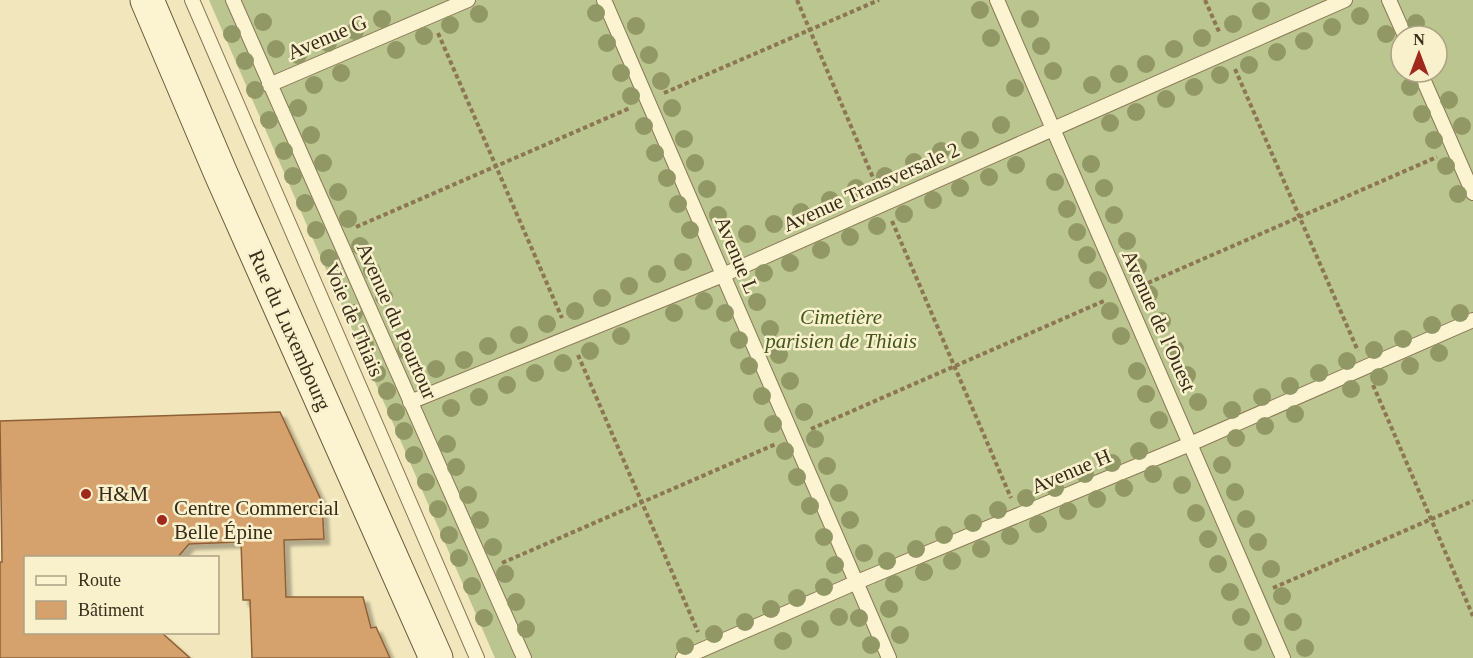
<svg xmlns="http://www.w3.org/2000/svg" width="1473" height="658" viewBox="0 0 1473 658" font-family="Georgia,serif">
<defs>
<filter id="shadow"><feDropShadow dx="5.5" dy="5.5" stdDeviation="1.5" flood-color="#0004"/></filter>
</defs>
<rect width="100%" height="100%" fill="#f2e7bc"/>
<path fill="#bac590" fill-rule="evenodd" d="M209,0H1473V658H495ZM1401,36H1437V72H1401Z"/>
<polygon fill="#d5a16d" stroke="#8d6137" stroke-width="1.5" filter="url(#shadow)" points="280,412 322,502 324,539 284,540 286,597 363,597 371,628 376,627 390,658 252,658 250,600 243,600 241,542 189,544 177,558 26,558 26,633 162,633 190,658 0,658 0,562 2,562 0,421"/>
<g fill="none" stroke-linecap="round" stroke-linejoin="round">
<defs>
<g id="lane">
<polyline points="192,0 477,658"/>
<polyline points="233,0 524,658"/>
<polyline points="604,0 889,658"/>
<polyline points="997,0 1283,658"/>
<polyline points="1389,0 1405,36"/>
<polyline points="1420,72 1473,193"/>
<polyline points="269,85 468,0"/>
<polyline points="410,402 723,275 1345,0"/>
<polyline points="683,658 857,582 1190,444 1473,320"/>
</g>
<polyline id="secondary" points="147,0 221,174 436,658"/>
</defs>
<use href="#lane" stroke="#8c7654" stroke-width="16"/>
<use href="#secondary" stroke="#6d5737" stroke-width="35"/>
<g stroke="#8c7654" stroke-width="4" stroke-dasharray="4.5 3" stroke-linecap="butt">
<polyline points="797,0 877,187"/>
<polyline points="1205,0 1220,34"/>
<polyline points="438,33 562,318"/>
<polyline points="1235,69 1358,351"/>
<polyline points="664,93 879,0"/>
<polyline points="892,221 1011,498"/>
<polyline points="356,227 630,108"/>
<polyline points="1141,286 1437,157"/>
<polyline points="578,355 698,632"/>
<polyline points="1373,385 1473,616"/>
<polyline points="811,429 1106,300"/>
<polyline points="502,563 776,444"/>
<polyline points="1273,588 1473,501"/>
</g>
<use href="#lane" stroke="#fcf3d0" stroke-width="14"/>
<use href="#secondary" stroke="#fcf3d0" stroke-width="33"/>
</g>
<g fill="#929865">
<circle cx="980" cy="10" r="9"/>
<circle cx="1261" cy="11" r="9"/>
<circle cx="596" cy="13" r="9"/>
<circle cx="479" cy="14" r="9"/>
<circle cx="1360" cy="16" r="9"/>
<circle cx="382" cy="19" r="9"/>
<circle cx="1030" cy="19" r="9"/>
<circle cx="263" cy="22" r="9"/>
<circle cx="1416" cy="23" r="9"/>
<circle cx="1233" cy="24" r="9"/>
<circle cx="450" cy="25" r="9"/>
<circle cx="636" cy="26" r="9"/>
<circle cx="1332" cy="27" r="9"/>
<circle cx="355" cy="31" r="9"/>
<circle cx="232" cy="34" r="9"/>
<circle cx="1386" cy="34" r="9"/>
<circle cx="424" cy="36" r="9"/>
<circle cx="991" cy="38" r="9"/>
<circle cx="1202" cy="38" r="9"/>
<circle cx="1304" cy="41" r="9"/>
<circle cx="328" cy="43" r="9"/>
<circle cx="607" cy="43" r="9"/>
<circle cx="1041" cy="46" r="9"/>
<circle cx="276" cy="49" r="9"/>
<circle cx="1174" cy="49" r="9"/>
<circle cx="396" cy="50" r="9"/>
<circle cx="1277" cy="52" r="9"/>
<circle cx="298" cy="55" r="9"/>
<circle cx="649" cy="55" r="9"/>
<circle cx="245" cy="61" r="9"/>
<circle cx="1146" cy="64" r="9"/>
<circle cx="1249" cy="65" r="9"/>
<circle cx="1053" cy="71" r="9"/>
<circle cx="341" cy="73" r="9"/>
<circle cx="621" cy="73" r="9"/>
<circle cx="1119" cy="74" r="9"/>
<circle cx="1220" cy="75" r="9"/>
<circle cx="661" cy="81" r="9"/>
<circle cx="314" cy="85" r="9"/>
<circle cx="1092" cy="85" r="9"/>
<circle cx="1194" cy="87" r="9"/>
<circle cx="1410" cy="87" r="9"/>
<circle cx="1015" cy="88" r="9"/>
<circle cx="255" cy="90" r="9"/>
<circle cx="631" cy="96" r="9"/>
<circle cx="1166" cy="99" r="9"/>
<circle cx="1449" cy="100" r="9"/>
<circle cx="298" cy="108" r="9"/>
<circle cx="672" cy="108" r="9"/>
<circle cx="1136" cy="112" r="9"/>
<circle cx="1422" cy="114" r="9"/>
<circle cx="269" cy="120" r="9"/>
<circle cx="1110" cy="123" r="9"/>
<circle cx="1001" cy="125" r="9"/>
<circle cx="644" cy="126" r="9"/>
<circle cx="1462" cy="126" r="9"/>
<circle cx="311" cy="135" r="9"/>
<circle cx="684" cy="139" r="9"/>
<circle cx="970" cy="140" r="9"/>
<circle cx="1434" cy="140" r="9"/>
<circle cx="284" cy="151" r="9"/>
<circle cx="941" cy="151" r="9"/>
<circle cx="655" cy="153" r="9"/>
<circle cx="914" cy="162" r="9"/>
<circle cx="323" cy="163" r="9"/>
<circle cx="695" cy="163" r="9"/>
<circle cx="1091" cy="164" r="9"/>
<circle cx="1016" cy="165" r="9"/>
<circle cx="1446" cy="166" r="9"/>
<circle cx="293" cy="176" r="9"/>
<circle cx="885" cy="176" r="9"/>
<circle cx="989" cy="177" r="9"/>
<circle cx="667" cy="178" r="9"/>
<circle cx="1055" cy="182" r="9"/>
<circle cx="856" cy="188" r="9"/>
<circle cx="960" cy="188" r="9"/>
<circle cx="1104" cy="188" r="9"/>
<circle cx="707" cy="189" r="9"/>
<circle cx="338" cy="192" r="9"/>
<circle cx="1458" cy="194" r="9"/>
<circle cx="830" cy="200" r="9"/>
<circle cx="933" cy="200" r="9"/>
<circle cx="305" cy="203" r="9"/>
<circle cx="678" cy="204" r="9"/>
<circle cx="1067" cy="209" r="9"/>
<circle cx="801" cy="212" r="9"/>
<circle cx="904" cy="214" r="9"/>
<circle cx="718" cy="215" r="9"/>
<circle cx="1114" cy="215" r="9"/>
<circle cx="348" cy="219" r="9"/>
<circle cx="774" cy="224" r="9"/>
<circle cx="877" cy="226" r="9"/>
<circle cx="316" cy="230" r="9"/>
<circle cx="690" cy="230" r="9"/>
<circle cx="1077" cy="232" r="9"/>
<circle cx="747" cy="234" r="9"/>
<circle cx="850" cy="237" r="9"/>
<circle cx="1127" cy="241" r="9"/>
<circle cx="360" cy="246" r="9"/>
<circle cx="821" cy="250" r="9"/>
<circle cx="1087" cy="255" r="9"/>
<circle cx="329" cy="258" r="9"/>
<circle cx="683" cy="262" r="9"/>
<circle cx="790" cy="263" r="9"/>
<circle cx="1138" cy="267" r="9"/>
<circle cx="372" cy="271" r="9"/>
<circle cx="764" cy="273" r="9"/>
<circle cx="657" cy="274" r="9"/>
<circle cx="1098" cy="280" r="9"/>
<circle cx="629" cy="286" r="9"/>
<circle cx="1149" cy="294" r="9"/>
<circle cx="384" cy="297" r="9"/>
<circle cx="602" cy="298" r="9"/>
<circle cx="704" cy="301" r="9"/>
<circle cx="757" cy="302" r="9"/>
<circle cx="575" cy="311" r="9"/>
<circle cx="1110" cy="311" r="9"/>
<circle cx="354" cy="313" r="9"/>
<circle cx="674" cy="313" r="9"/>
<circle cx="725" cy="313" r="9"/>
<circle cx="1460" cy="313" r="9"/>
<circle cx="1162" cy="321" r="9"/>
<circle cx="547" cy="324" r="9"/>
<circle cx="1432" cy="325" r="9"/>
<circle cx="770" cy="329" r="9"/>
<circle cx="519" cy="335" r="9"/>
<circle cx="621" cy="336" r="9"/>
<circle cx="1121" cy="336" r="9"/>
<circle cx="1403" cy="339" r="9"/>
<circle cx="739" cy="340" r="9"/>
<circle cx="365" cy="345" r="9"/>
<circle cx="488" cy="346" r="9"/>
<circle cx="1175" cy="349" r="9"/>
<circle cx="1374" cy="350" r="9"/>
<circle cx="406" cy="351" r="9"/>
<circle cx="590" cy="351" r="9"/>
<circle cx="1439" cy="353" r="9"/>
<circle cx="779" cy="355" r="9"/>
<circle cx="464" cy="360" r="9"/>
<circle cx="1347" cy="361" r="9"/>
<circle cx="563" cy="363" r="9"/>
<circle cx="749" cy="366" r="9"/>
<circle cx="1410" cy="366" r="9"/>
<circle cx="436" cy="369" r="9"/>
<circle cx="1137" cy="371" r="9"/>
<circle cx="377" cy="373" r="9"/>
<circle cx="535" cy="373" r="9"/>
<circle cx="1319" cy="373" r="9"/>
<circle cx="1187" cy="375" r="9"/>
<circle cx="1379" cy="377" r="9"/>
<circle cx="790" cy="381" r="9"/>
<circle cx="507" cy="385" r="9"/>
<circle cx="1290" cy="386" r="9"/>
<circle cx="1351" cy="389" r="9"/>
<circle cx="387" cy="391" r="9"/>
<circle cx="1146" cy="394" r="9"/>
<circle cx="762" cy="396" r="9"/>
<circle cx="479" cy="397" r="9"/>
<circle cx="1262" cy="397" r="9"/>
<circle cx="1198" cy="402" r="9"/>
<circle cx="451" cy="408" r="9"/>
<circle cx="1232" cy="410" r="9"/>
<circle cx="396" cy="412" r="9"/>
<circle cx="804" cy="412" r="9"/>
<circle cx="1295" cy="414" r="9"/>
<circle cx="1159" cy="420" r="9"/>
<circle cx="773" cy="424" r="9"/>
<circle cx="1265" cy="426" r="9"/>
<circle cx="404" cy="431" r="9"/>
<circle cx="1236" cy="438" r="9"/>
<circle cx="815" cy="439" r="9"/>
<circle cx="447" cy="444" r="9"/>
<circle cx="785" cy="451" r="9"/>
<circle cx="1139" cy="451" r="9"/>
<circle cx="414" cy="455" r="9"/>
<circle cx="1112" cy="463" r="9"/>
<circle cx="1222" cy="465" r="9"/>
<circle cx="827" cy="466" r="9"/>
<circle cx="456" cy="467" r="9"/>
<circle cx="1085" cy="474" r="9"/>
<circle cx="1153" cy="474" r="9"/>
<circle cx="797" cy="477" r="9"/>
<circle cx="426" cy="482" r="9"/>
<circle cx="1182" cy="485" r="9"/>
<circle cx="1055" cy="488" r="9"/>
<circle cx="1124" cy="488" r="9"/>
<circle cx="1235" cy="492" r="9"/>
<circle cx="839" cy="493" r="9"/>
<circle cx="468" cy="495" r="9"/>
<circle cx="1026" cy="498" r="9"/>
<circle cx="1097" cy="499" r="9"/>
<circle cx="810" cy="506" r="9"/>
<circle cx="438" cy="509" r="9"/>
<circle cx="998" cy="510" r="9"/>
<circle cx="1068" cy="511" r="9"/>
<circle cx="1196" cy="513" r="9"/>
<circle cx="1246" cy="519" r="9"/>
<circle cx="480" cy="520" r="9"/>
<circle cx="850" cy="520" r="9"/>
<circle cx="973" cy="523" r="9"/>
<circle cx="1038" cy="524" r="9"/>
<circle cx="449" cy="535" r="9"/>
<circle cx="944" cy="535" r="9"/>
<circle cx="1010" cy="536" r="9"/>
<circle cx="824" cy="537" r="9"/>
<circle cx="1208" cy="539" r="9"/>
<circle cx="1258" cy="542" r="9"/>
<circle cx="493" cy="547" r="9"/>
<circle cx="916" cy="549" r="9"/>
<circle cx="981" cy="549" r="9"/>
<circle cx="864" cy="553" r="9"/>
<circle cx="459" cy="558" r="9"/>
<circle cx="887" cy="561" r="9"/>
<circle cx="952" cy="561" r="9"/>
<circle cx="1218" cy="564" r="9"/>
<circle cx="835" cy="565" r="9"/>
<circle cx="1271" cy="569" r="9"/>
<circle cx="924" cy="572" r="9"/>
<circle cx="505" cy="574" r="9"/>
<circle cx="894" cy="584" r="9"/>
<circle cx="472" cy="586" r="9"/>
<circle cx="824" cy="587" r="9"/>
<circle cx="1230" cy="592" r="9"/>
<circle cx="1282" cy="596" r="9"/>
<circle cx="797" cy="598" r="9"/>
<circle cx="516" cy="602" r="9"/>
<circle cx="771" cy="609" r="9"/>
<circle cx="889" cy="609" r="9"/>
<circle cx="839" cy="617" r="9"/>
<circle cx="1241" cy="617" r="9"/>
<circle cx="484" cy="618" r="9"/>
<circle cx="859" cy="618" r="9"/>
<circle cx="745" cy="622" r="9"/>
<circle cx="1293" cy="622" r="9"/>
<circle cx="526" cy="629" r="9"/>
<circle cx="810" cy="629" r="9"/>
<circle cx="714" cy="634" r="9"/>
<circle cx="900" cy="635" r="9"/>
<circle cx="783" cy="641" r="9"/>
<circle cx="1253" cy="642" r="9"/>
<circle cx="871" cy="645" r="9"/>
<circle cx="685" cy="646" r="9"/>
<circle cx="1305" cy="648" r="9"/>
</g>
<g fill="#a1281d" stroke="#f9f0cc" stroke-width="2">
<circle cx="86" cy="494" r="6"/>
<circle cx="162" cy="520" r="6"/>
</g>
<g text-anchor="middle" stroke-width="5" stroke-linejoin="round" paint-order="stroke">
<g font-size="21" fill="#392c1a" stroke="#f9f0cc">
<text transform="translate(327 37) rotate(-23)" y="7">Avenue G</text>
<text transform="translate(871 187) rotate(-24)" y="7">Avenue Transversale 2</text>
<text transform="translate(737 255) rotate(67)" y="7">Avenue L</text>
<text transform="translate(354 320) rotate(67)" y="7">Voie de Thiais</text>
<text transform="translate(397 321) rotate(66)" y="7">Avenue du Pourtour</text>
<text transform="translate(1159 321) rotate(66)" y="7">Avenue de l'Ouest</text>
<text transform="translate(290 330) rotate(66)" y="7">Rue du Luxembourg</text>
<text transform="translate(1071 471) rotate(-23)" y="7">Avenue H</text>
</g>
<g font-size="21" font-style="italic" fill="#44581e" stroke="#f9f0cc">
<text x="841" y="324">Cimetière<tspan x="841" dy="24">parisien de Thiais</tspan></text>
</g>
<g font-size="21" fill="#392c1a" stroke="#f9f0cc" text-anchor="start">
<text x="98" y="501">H&amp;M</text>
<text x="174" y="515">Centre Commercial<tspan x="174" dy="24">Belle Épine</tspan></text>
</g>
</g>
<rect x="24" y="556" width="195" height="78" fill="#f9f0cc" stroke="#aca285" stroke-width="1.5"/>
<rect x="36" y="576" width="30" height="9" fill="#fcf3d0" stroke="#aca285" stroke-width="1.5"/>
<text x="78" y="586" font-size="18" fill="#392c1a">Route</text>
<rect x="36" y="601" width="30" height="18" fill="#d5a16d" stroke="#aca285" stroke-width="1.5"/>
<text x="78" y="616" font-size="18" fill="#392c1a">Bâtiment</text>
<g transform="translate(1419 54)"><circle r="28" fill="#f9f0cc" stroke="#aca285" stroke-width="1.5"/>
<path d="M0-4.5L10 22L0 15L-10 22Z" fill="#a1281d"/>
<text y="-9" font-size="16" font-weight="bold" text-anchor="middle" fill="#392c1a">N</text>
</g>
</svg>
